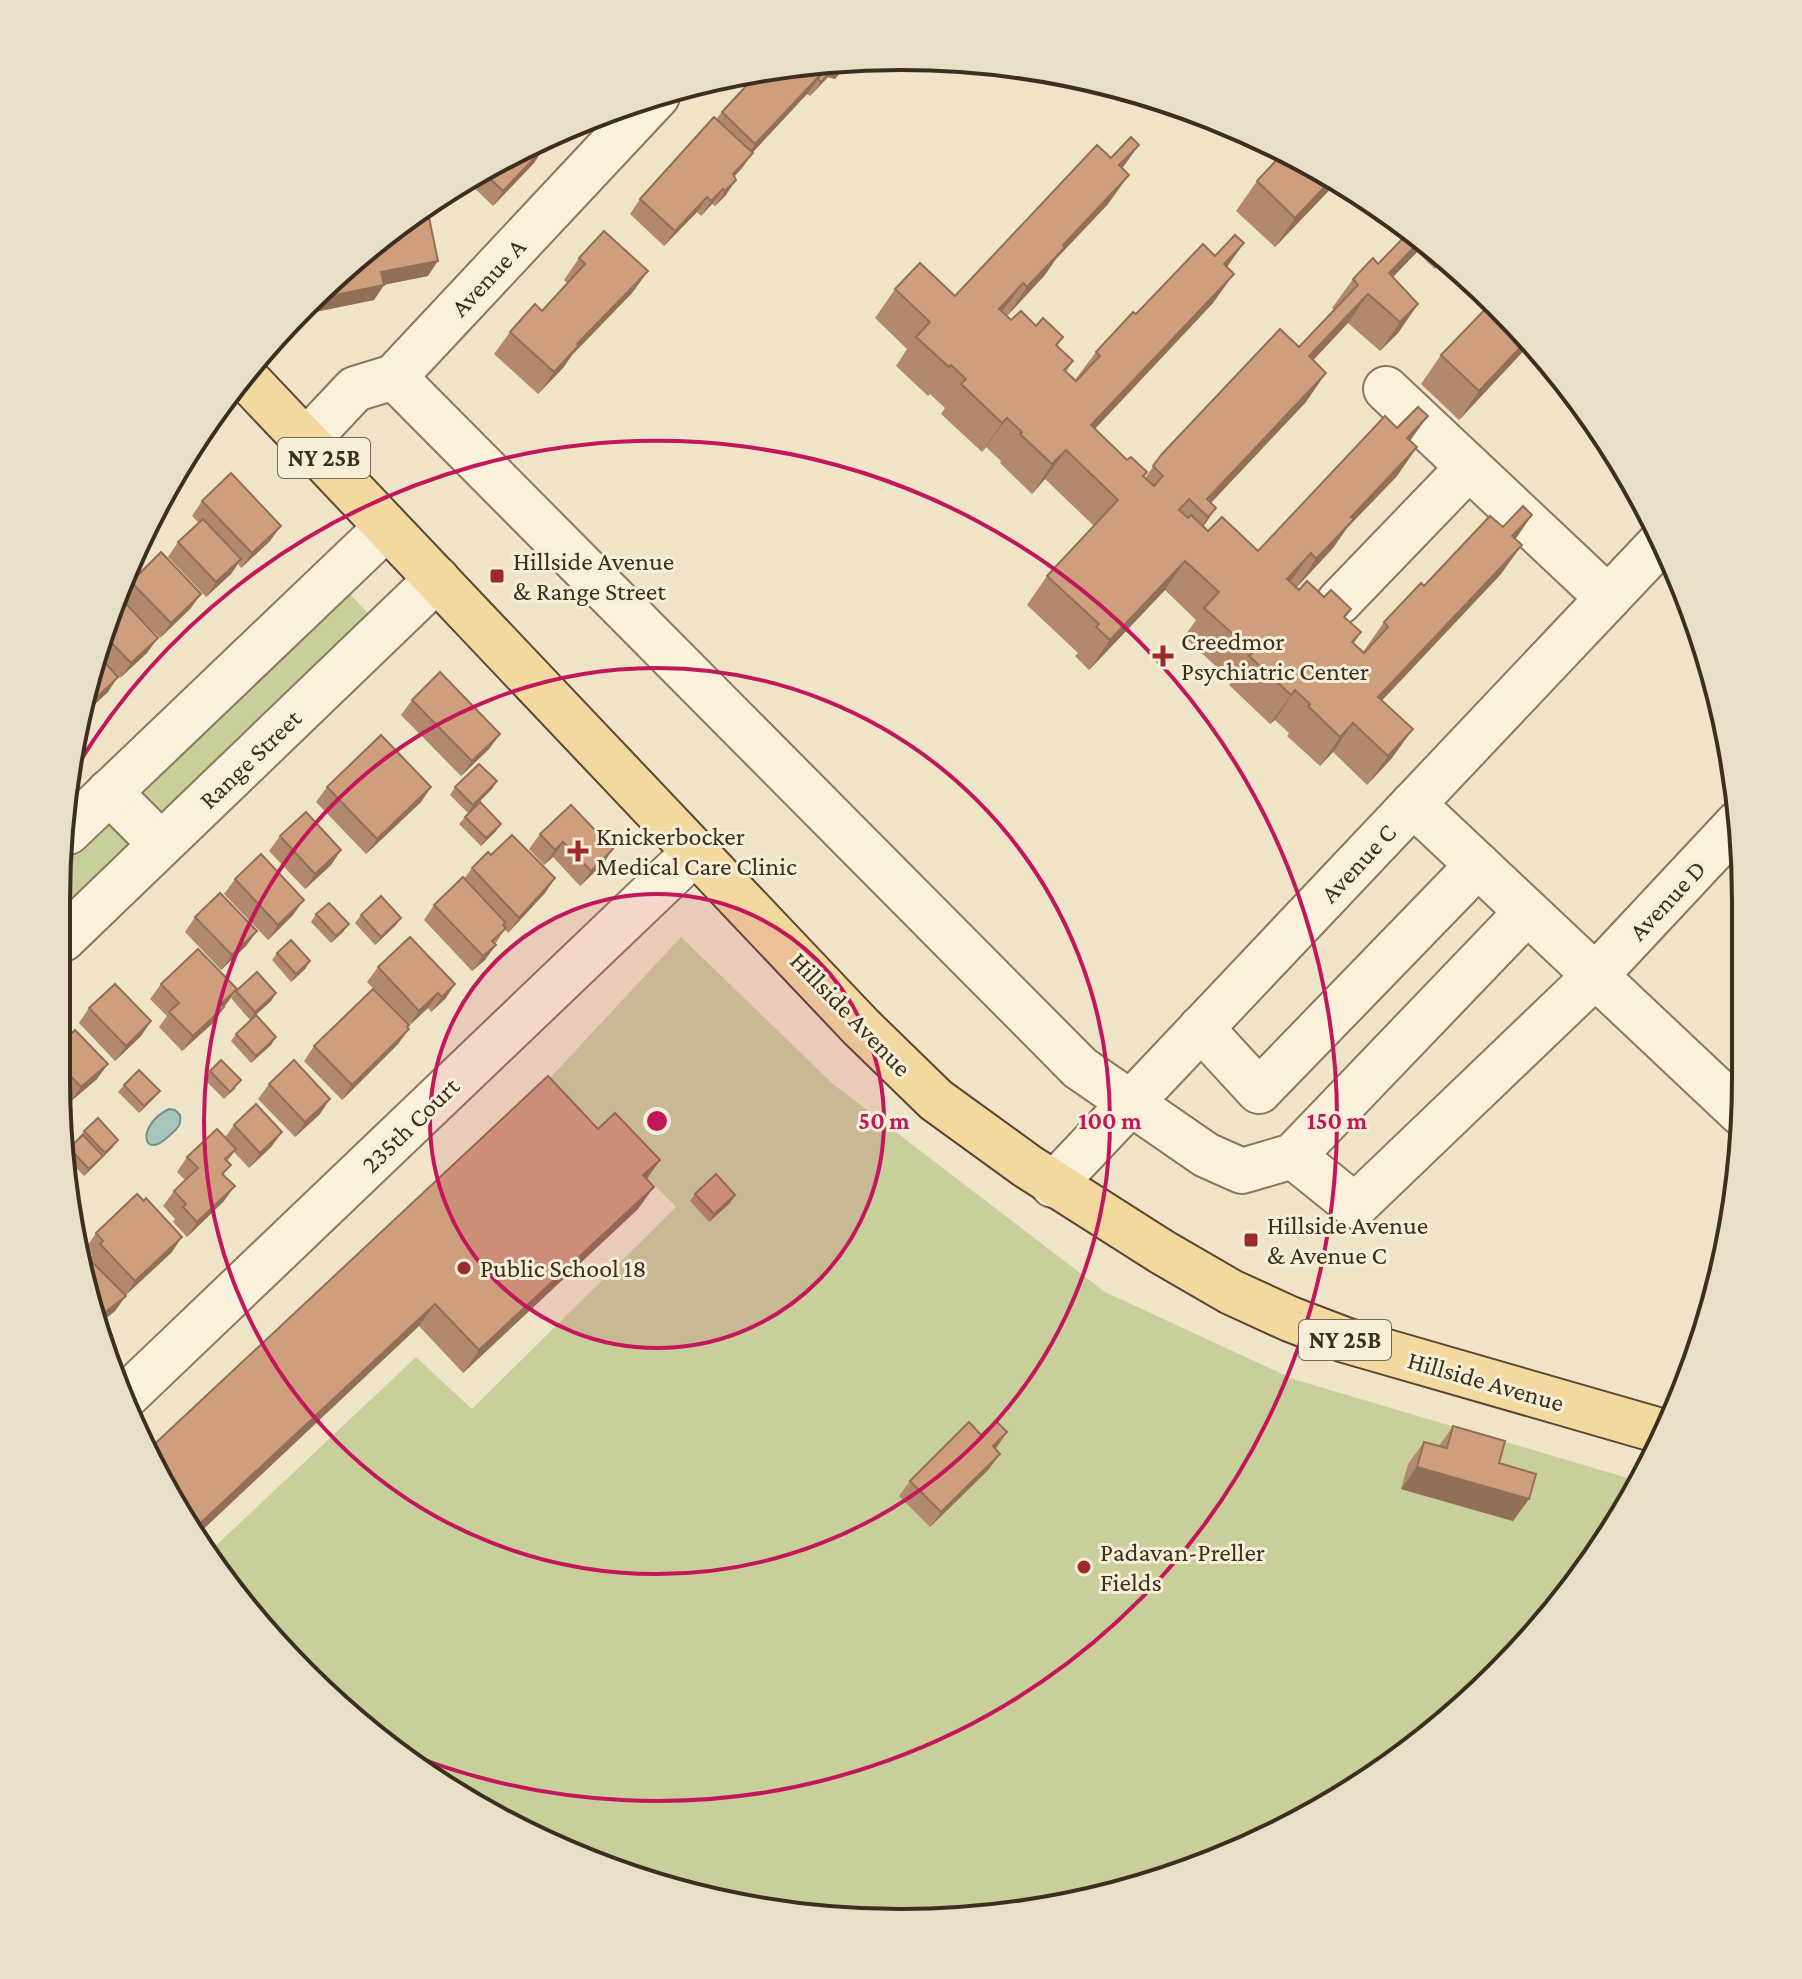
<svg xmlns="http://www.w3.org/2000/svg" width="1802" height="1979" viewBox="0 0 1802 1979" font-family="'Crimson Pro',serif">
<rect width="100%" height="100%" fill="#f0e4c8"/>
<g fill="#c9cf9b">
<polygon points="349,593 375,621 167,818 141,790"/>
<polygon points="111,818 136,843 64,912 66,860"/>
<polygon points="681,937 833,1084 1105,1292 1293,1379 1641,1482 1633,1500 1537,1635 1415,1749 1274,1836 1066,1907 901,1923 736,1907 528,1836 386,1748 231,1593 207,1554 416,1357 472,1409 676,1207 550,1078"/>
</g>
<path fill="#a9c4bc" stroke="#6f938a" stroke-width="2" d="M169,1109L175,1110L180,1115C182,1125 177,1129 169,1136C142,1162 136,1125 169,1109Z"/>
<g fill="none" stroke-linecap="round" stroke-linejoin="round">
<defs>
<g id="minor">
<polyline points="394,377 1080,1068 1206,1155 1242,1171 1293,1156 1527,912"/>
<polyline points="1386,389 1608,598"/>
<polyline points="307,440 355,389 394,377 657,96"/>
<polyline points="1339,602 1469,467"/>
<polyline points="109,792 161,844"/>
<polyline points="1413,804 1741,1113"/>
<polyline points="68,832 386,528"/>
<polyline points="63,939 437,579"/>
<polyline points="1201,1028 1259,1091 1478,865"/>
<polyline points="1293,1156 1355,1206 1595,976 1738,823"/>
<polyline points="1053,1185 1662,541"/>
<polyline points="125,1397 695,852"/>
</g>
<polyline id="major" points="244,376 861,1027 936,1100 1027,1166 1162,1252 1231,1292 1290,1319 1345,1340 1664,1432"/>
</defs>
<use href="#minor" stroke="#8d765c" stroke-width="48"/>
<use href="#major" stroke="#5b4430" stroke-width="48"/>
<use href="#minor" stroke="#faf1dc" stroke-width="44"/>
<use href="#major" stroke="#f3d9a0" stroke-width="44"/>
</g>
<g fill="#b2896c">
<polygon points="850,61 835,79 828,77 810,96 807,94 752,153 742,168 734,176 726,195 715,206 712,204 701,216 697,212 664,246 630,214 640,199 716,119 722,112 761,70"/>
<polygon points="560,130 543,148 534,163 493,206 466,180"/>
<polygon points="1139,145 1122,168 1108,204 1056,259 1044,276 1007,316 1011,320 1036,326 1063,337 1057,346 1073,361 1066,372 1075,380 1096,352 1136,314 1215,256 1244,243 1227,267 1213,303 1095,429 1127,460 1147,472 1144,477 1145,478 1162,454 1299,347 1334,310 1332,308 1353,279 1378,264 1403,238 1389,225 1392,221 1365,195 1370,198 1476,285 1469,293 1439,264 1435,269 1417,252 1392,277 1418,304 1398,333 1380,351 1348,323 1313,360 1306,402 1211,503 1216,508 1203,527 1208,531 1258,551 1411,441 1417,447 1397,476 1347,528 1333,548 1296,588 1299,590 1324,597 1351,609 1345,618 1361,632 1354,643 1363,652 1384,622 1424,586 1503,527 1532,515 1515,539 1501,574 1382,700 1392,758 1367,785 1333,752 1320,766 1287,736 1289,733 1275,720 1270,724 1229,685 1232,681 1184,637 1196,620 1165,590 1089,670 1075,656 1078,653 1027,605 1047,576 1094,526 1045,479 1032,494 1000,463 1001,461 986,447 982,452 941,414 945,408 930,394 928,396 896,366 907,349 875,318 895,289 955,296 1111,158"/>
<polygon points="1284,152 1338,181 1275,247 1236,211 1257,181"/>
<polygon points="426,203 428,276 384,285 374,300 315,312 312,297"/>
<polygon points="579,258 648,271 632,293 572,355 563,368 538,394 494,354 510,332 542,311 567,283 564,280"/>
<polygon points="1531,343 1459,420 1421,384 1441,355"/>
<polygon points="202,501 270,541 241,568 238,564 231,574 206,597 168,557 178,542 199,523 192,516"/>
<polygon points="131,582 201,594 190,609 160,638 120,597"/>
<polygon points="116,593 147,653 120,678 101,658 108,692 82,716 79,713"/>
<polygon points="412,700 500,734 489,749 461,776 401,715"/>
<polygon points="327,787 431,787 421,802 366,854 316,802"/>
<polygon points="455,787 492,789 468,813 450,795"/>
<polygon points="571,805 603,864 580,886 553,857 544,865 529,849 540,834"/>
<polygon points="465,817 501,824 496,831 481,846 459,824"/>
<polygon points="280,836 341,850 331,865 305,889 269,851"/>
<polygon points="491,855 555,878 545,893 508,933 505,929 485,960 472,971 424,920 434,905 464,879 472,868"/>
<polygon points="235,879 293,915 268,940 224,894"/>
<polygon points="316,914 343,932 331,943 311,922"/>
<polygon points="361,915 396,925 375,945 355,923"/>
<polygon points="195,917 257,931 246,946 221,970 185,932"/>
<polygon points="277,953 310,961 305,969 291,982 272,960"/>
<polygon points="378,967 455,984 445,999 431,1012 428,1008 408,1025 407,1027 409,1029 398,1044 342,1100 304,1061 314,1046 393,1009 367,982"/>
<polygon points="161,984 237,989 214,1022 182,1051 159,1027 167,1016 150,999"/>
<polygon points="236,991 276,993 271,1001 250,1020 231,998"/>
<polygon points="89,1008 151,1021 141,1036 115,1061 79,1023"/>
<polygon points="236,1034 276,1037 271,1045 251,1063 231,1041"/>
<polygon points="58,1041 97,1079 70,1102 57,1088 56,1078"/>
<polygon points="210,1071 236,1088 224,1099 204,1079"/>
<polygon points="269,1084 320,1114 295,1137 258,1099"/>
<polygon points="124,1085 160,1091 154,1098 139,1113 118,1092"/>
<polygon points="234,1125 282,1132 271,1147 249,1168 234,1152 227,1162 224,1175 224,1201 187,1237 173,1222 175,1219 163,1206 174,1191 185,1180 177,1172 187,1157 225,1137"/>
<polygon points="598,1129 660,1160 647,1179 638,1209 463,1373 419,1326 196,1536 144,1454"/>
<polygon points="84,1131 113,1147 84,1176 64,1155"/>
<polygon points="695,1194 730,1203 709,1222 690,1201"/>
<polygon points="96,1233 172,1252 125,1295 115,1311 100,1323 72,1242 89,1259 92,1255 86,1248"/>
<polygon points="1453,1426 1499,1463 1529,1499 1513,1521 1401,1489 1408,1464 1424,1442 1439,1446"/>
<polygon points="981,1435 995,1449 989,1469 930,1527 899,1496 910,1481"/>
</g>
<g fill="#916f58">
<polygon points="850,61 835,79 828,77 810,96 821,82 839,62"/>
<polygon points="823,72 807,94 740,166 755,144"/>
<polygon points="560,130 531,161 541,146 552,134"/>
<polygon points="1139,145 1118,174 1119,165"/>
<polygon points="544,148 534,163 493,206 503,191"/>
<polygon points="753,153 742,168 723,189 733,174"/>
<polygon points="1129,175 1108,204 1056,259 1044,276 1007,316 1027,287 1063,245"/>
<polygon points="1333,178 1338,181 1275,247 1295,218"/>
<polygon points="736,180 726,195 715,206 725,191"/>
<polygon points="723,189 712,204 701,216 711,201"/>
<polygon points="707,197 697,212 664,246 675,231"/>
<polygon points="1421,240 1423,242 1417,252 1373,298 1389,273"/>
<polygon points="1244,243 1223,272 1224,264"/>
<polygon points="438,261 428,276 371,287 381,272"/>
<polygon points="648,271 632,293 572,355 563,368 538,394 554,372 577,344"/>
<polygon points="1234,274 1213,303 1071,454 1091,425"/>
<polygon points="1023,283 1002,312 999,309"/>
<polygon points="384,285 374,300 315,312 326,297"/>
<polygon points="1368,294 1348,323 1289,386 1309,356"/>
<polygon points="1418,304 1398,333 1380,351 1400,322"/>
<polygon points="1528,339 1531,343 1459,420 1479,391"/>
<polygon points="1326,373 1306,402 1202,512 1207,499"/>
<polygon points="1428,416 1407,445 1407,438"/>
<polygon points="1007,418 986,447 982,452 1002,423"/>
<polygon points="1417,447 1397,476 1347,528 1333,548 1296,588 1316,559 1351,517"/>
<polygon points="1066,450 1045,479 1032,494 1052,464"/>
<polygon points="1216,508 1196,537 1187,547 1208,517"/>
<polygon points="1532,515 1512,544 1512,536"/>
<polygon points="281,526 270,541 241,568 252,553"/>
<polygon points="1522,545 1501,574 1358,726 1378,697"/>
<polygon points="1311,553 1290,582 1287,579"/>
<polygon points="241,559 231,574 206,597 216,582"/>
<polygon points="1185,561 1165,590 1089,670 1110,640"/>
<polygon points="201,594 190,609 160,638 171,623"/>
<polygon points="158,638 147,653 120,678 131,663"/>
<polygon points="118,677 108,692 82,716 93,701"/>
<polygon points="1295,690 1275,720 1270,724 1291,695"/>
<polygon points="1353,723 1333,752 1320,766 1340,737"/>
<polygon points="1413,729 1392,758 1367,785 1388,756"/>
<polygon points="500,734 489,749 461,776 472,761"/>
<polygon points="497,781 492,789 468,813 473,805"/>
<polygon points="431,787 421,802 366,854 377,839"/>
<polygon points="501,824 496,831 481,846 486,838"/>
<polygon points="563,842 553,857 544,865 555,850"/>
<polygon points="613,849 603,864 580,886 591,871"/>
<polygon points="341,850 331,865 305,889 315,874"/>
<polygon points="555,878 545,893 508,933 519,918"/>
<polygon points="304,900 293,915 268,940 278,925"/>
<polygon points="401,918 396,925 375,945 381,937"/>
<polygon points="349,924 343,932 331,943 336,936"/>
<polygon points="257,931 246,946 221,970 232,955"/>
<polygon points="496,945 485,960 472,971 483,956"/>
<polygon points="310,961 305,969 291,982 296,974"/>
<polygon points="455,984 445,999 431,1012 442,997"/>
<polygon points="237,989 226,1004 211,1019 221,1004"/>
<polygon points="276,993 271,1001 250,1020 255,1012"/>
<polygon points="438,993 428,1008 409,1026 419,1011"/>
<polygon points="224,1007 214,1022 182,1051 193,1036"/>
<polygon points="151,1021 141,1036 115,1061 126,1046"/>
<polygon points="409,1029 398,1044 342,1100 352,1085"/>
<polygon points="276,1037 271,1045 251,1063 256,1056"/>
<polygon points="108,1064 97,1079 70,1102 81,1087"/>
<polygon points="160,1091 154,1098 139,1113 144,1106"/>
<polygon points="330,1099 320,1114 295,1137 305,1122"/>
<polygon points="282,1132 271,1147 249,1168 260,1153"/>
<polygon points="118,1140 113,1147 100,1160 105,1153"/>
<polygon points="103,1156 97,1163 84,1176 89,1169"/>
<polygon points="660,1160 644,1182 643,1175"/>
<polygon points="235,1186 224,1201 187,1237 197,1222"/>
<polygon points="654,1187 638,1209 463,1373 479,1350"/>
<polygon points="735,1195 730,1203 709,1222 714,1214"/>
<polygon points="182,1237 172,1252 125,1296 135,1281"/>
<polygon points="126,1296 115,1311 100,1323 98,1319 99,1317"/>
<polygon points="435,1304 419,1326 196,1536 192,1531"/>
<polygon points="1007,1432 997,1447 982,1461 993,1446"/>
<polygon points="1000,1454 989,1469 930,1527 941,1512"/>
<polygon points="1417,1467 1529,1499 1513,1521 1401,1489"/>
</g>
<g fill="#cf9f7d" stroke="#916f58" stroke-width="2">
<polygon points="839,62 821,82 818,79 823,72 815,64"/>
<polygon points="815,64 823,72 755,144 722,112 761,70"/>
<polygon points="714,117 753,153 733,174 736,180 725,191 723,189 711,201 707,197 675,231 640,199"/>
<polygon points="552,134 541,146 544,148 503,191 482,171"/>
<polygon points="1131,137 1139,145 1119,165 1129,175 1063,245 1065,247 1027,287 1023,283 999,309 1011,320 1021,311 1036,326 1043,318 1063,337 1056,345 1073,361 1064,370 1076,381 1100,356 1096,352 1133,312 1136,314 1203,244 1215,256 1235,235 1244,243 1224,264 1234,274 1091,425 1127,460 1131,457 1147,472 1143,476 1154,486 1163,476 1153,466 1162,454 1280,329 1299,347 1358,285 1353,279 1373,258 1378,264 1410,231 1421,240 1389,273 1418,304 1400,322 1368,294 1309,356 1326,373 1207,499 1216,508 1208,517 1189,499 1179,510 1188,518 1191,515 1208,531 1222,517 1258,551 1385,416 1397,428 1418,407 1428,416 1407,438 1417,447 1351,517 1354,519 1316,559 1311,553 1287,579 1299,590 1307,581 1324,597 1331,590 1351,609 1344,617 1361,632 1352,642 1364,653 1388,627 1384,622 1421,583 1424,586 1490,516 1503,527 1523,506 1532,515 1512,536 1522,545 1378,697 1413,729 1388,756 1353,723 1340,737 1308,706 1310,704 1295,690 1291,695 1249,656 1253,652 1204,608 1219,592 1185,561 1110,640 1096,627 1099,624 1047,576 1118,500 1066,450 1052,464 1020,434 1022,432 1007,418 1002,423 961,384 966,379 951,365 949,367 916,337 930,322 895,289 920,263 955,296 1097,145 1111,158"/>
<polygon points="1284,152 1333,178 1295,218 1257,181"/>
<polygon points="426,203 438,261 381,272 384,285 326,297 324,287"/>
<polygon points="604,231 648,271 577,344 579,345 554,372 510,332 535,304 542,311 585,264 579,258"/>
<polygon points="1494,300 1498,303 1528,339 1479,391 1441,355"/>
<polygon points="231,473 281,526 252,553 202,501"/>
<polygon points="203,519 241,559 216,582 178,542"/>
<polygon points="161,552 201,594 171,623 131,582"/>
<polygon points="116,593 158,638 131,663 103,634"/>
<polygon points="97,654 118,677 93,701 85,693"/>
<polygon points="440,672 500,734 472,761 412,700"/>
<polygon points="381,735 431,787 377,839 327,787"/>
<polygon points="479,764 497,781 473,805 455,787"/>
<polygon points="480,802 501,824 486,838 465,817"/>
<polygon points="571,805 613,849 591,871 563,842 555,850 540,834"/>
<polygon points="306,812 341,850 315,874 280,836"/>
<polygon points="512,835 555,878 519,918 472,868 488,852 491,855"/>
<polygon points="261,854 304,900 278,925 235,879"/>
<polygon points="463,877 505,922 503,925 506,928 492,941 496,945 483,956 434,905"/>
<polygon points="220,893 257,931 232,955 195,917"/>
<polygon points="381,896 401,918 381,937 361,915"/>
<polygon points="329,903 349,924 336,936 316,914"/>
<polygon points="410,937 455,984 442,997 438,993 419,1011 378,967"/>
<polygon points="291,940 310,961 296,974 277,953"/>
<polygon points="198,949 237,989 221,1004 224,1007 193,1036 169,1012 179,1003 161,984"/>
<polygon points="257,972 276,993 255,1012 236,991"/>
<polygon points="115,984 151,1021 126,1046 89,1008"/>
<polygon points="373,989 409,1025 407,1027 409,1029 352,1085 314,1046"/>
<polygon points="256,1015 276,1037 256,1056 236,1034"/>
<polygon points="75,1030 108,1064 81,1087 57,1062 58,1041 60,1044"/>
<polygon points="221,1060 241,1080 230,1092 210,1071"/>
<polygon points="294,1060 330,1099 305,1122 269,1084"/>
<polygon points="139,1070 160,1091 144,1106 124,1085"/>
<polygon points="548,1076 598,1129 615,1113 660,1160 643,1175 654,1187 479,1350 435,1304 192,1531 144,1454"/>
<polygon points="256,1104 282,1132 260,1153 234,1125"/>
<polygon points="59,1111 69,1121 61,1129"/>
<polygon points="98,1118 118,1140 105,1153 84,1131"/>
<polygon points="217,1129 236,1149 225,1159 231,1165 222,1174 235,1186 197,1222 183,1207 186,1204 174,1191 198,1168 187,1157"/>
<polygon points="83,1135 103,1156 89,1169 69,1148"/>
<polygon points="716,1174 735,1195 714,1214 695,1194"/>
<polygon points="137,1194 144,1201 146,1198 182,1237 135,1281 100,1244 103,1241 96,1233"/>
<polygon points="69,1210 80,1221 71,1229"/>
<polygon points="72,1242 126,1296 99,1317 97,1315"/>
<polygon points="996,1421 1007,1432 993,1446 1000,1454 941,1512 910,1481 969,1422 981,1435"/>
<polygon points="1453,1426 1505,1441 1499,1463 1536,1474 1529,1499 1417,1467 1424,1442 1447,1448"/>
</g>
<circle cx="657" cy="1121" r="227" fill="#c2185b" fill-opacity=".12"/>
<g fill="none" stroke="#c2185b" stroke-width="4">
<circle cx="657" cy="1121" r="227"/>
<circle cx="657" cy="1121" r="453"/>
<path d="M71 776A680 680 0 1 1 380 1742"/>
</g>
<g fill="#9e2a2b" stroke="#f7eed8" stroke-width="3">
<rect x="489" y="568" width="16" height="16" rx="4"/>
<path d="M1159 644h8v8h8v8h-8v8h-8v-8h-8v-8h8z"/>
<path d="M574 839h8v8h8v8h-8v8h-8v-8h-8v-8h8z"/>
<rect x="1243" y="1232" width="16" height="16" rx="4"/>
<circle cx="464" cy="1268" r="8"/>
<circle cx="1084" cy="1567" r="8"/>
</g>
<g text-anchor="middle" stroke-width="6" stroke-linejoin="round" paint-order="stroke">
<g fill="#f7eed8" stroke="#756857" stroke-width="2">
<rect x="278" y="438" width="92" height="40" rx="6"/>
<rect x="1299" y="1320" width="92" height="40" rx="6"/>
</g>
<g font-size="24" font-weight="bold" fill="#3d2e20">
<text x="324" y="466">NY 25B</text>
<text x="1345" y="1348">NY 25B</text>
</g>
<g font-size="26" fill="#3d2e20" stroke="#f7eed8">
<text transform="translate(488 277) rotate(-47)" y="9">Avenue A</text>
<text transform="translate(250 759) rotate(-44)" y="9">Range Street</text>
<text transform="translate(1358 863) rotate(-47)" y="9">Avenue C</text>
<text transform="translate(1667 900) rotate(-47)" y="9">Avenue D</text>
<text transform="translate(851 1014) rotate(46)" y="9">Hillside Avenue</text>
<text transform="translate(410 1125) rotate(-44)" y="9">235th Court</text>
<text transform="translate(1486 1381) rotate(16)" y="9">Hillside Avenue</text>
</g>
<g font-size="26" fill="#3d2e20" stroke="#f7eed8" text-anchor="start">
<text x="513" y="570">Hillside Avenue<tspan x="513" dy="30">&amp; Range Street</tspan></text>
<text x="1181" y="650">Creedmor<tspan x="1181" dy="30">Psychiatric Center</tspan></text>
<text x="596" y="845">Knickerbocker<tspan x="596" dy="30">Medical Care Clinic</tspan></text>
<text x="1267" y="1234">Hillside Avenue<tspan x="1267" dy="30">&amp; Avenue C</tspan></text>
<text x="480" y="1277">Public School 18</text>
<text x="1100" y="1561">Padavan-Preller<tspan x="1100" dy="30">Fields</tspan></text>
</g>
</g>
<path d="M0 0H1802V1979H0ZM901 70H901A831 831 0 0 1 1732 901V1078A831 831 0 0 1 901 1909H901A831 831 0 0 1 70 1078V901A831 831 0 0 1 901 70Z" fill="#e8dfc9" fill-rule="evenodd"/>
<path fill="none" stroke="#3d2e20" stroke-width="4" d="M901 70H901A831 831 0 0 1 1732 901V1078A831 831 0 0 1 901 1909H901A831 831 0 0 1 70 1078V901A831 831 0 0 1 901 70Z"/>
<circle cx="657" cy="1121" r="12" fill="#c2185b" stroke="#f7eed8" stroke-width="4"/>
<g font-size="24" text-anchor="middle" font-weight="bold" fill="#c2185b" stroke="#f7eed8" stroke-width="6" stroke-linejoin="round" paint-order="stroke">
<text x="884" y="1129">50 m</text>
<text x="1110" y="1129">100 m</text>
<text x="1337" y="1129">150 m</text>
</g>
</svg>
